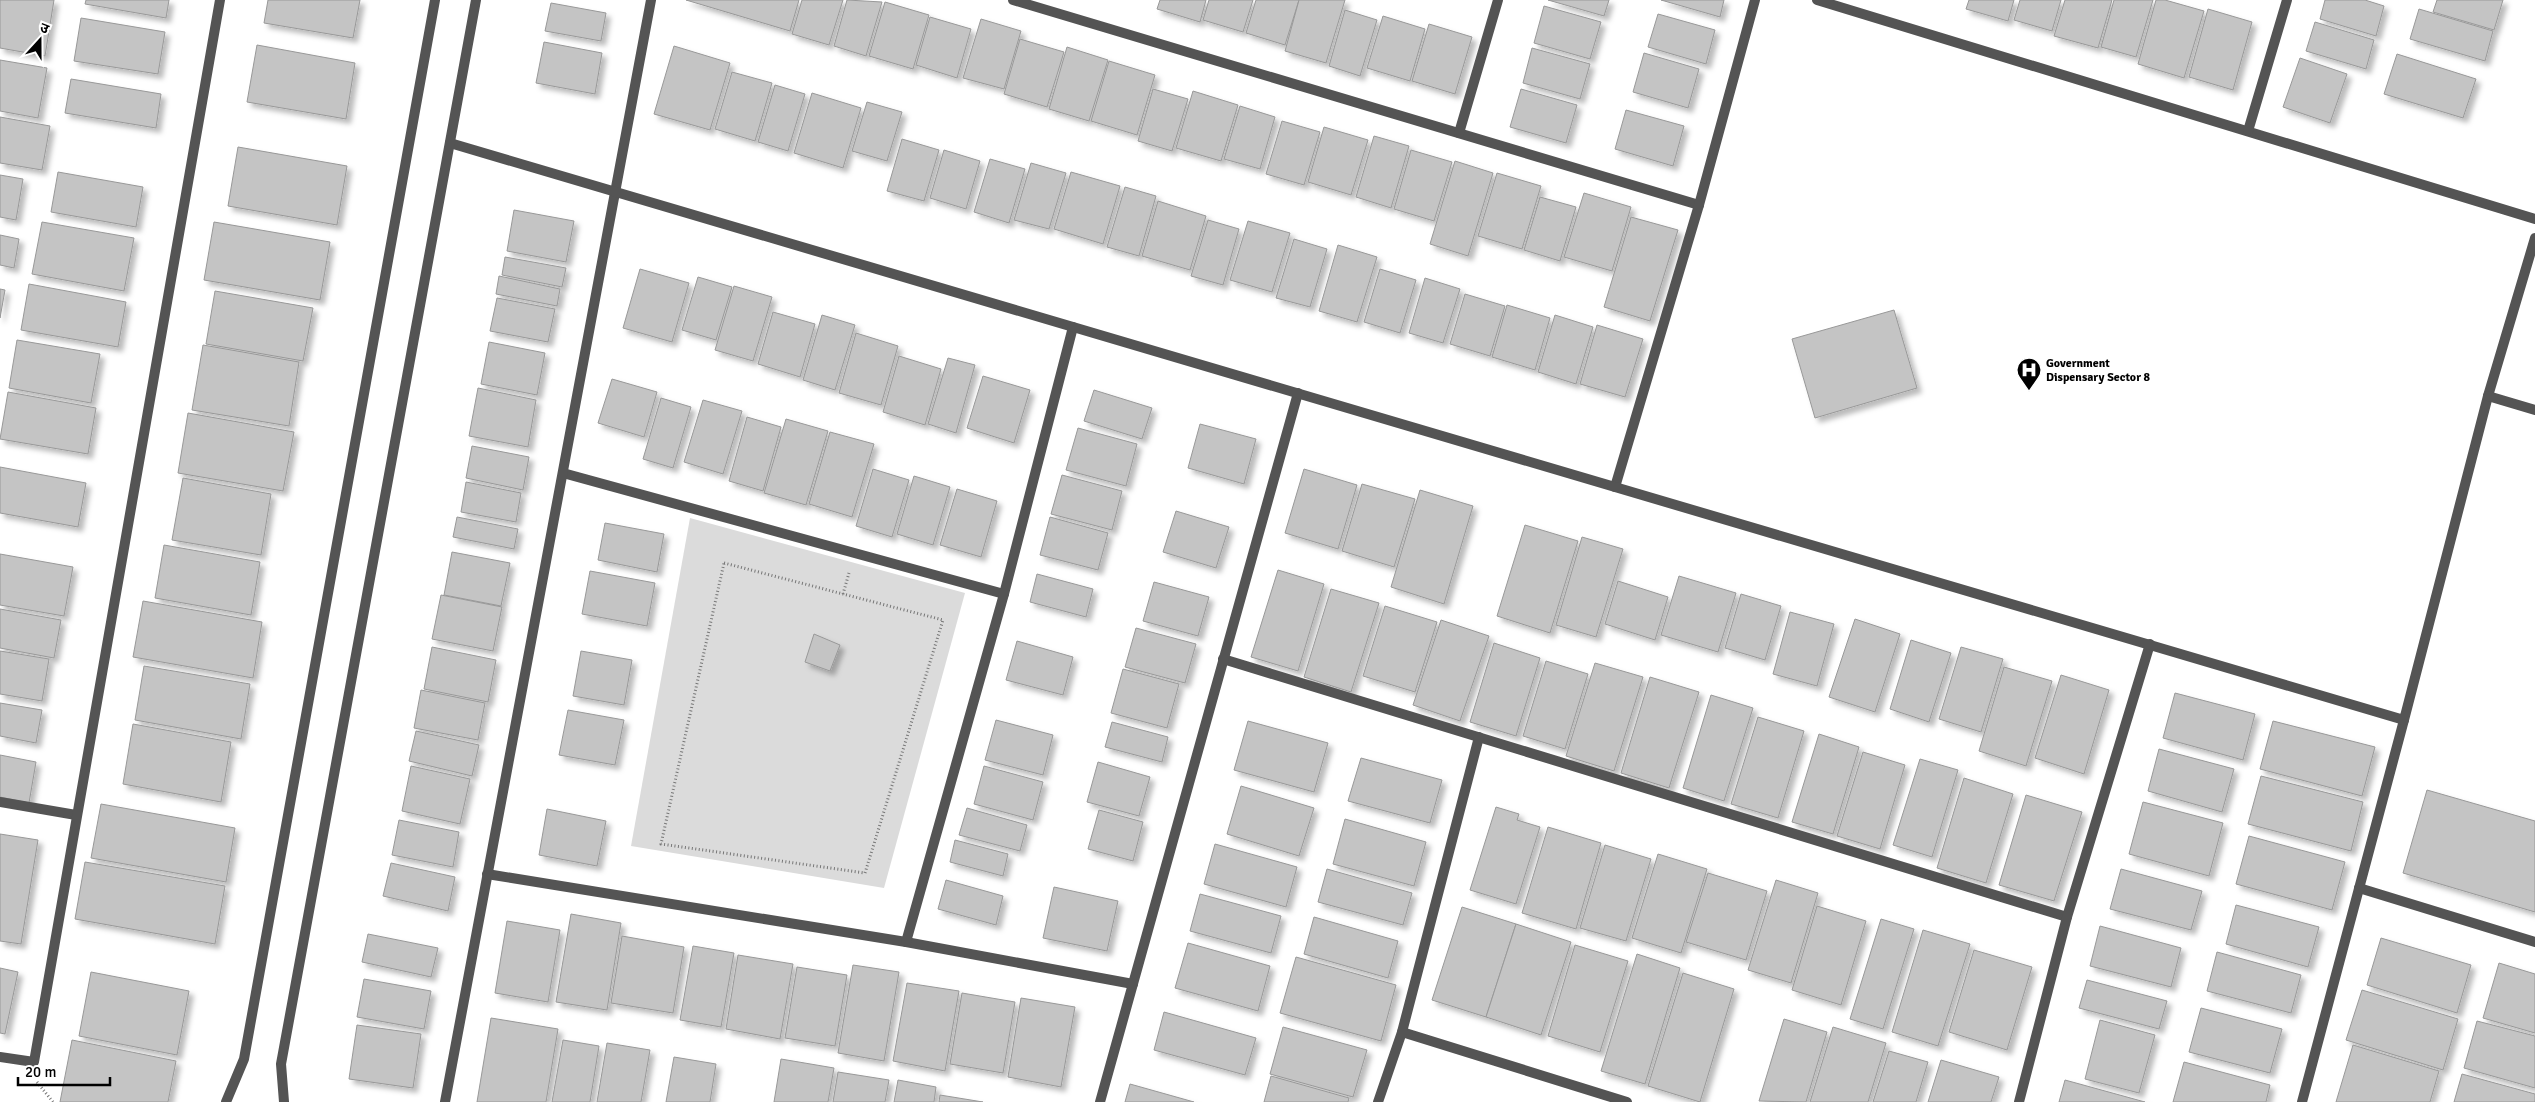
<svg xmlns="http://www.w3.org/2000/svg" width="2535" height="1102" viewBox="0 0 2535 1102" font-family="Signika,'Noto Sans Devanagari',sans-serif">
<defs>
<filter id="shadow"><feDropShadow dx="4.5" dy="4.5" stdDeviation="2.5" flood-color="#0004"/></filter>
</defs>
<rect width="100%" height="100%" fill="#fff"/>
<polygon fill="#dbdbdb" points="690,518 965,593 884,888 631,846"/>
<g fill="#c4c4c4" stroke="#989898" filter="url(#shadow)">
<polygon points="0,0 54,0 45,56 0,48"/>
<polygon points="86,0 169,0 166,18 85,4"/>
<polygon points="268,0 360,0 353,38 264,23"/>
<polygon points="686,0 799,0 790,31"/>
<polygon points="802,0 843,0 829,45 792,34"/>
<polygon points="847,0 882,2 866,56 834,46"/>
<polygon points="1160,0 1206,0 1200,22 1157,9"/>
<polygon points="1209,0 1253,0 1243,32 1203,20"/>
<polygon points="1256,0 1299,0 1285,45 1246,33"/>
<polygon points="1299,0 1345,0 1326,63 1285,51"/>
<polygon points="1548,0 1609,0 1604,16"/>
<polygon points="1661,0 1724,0 1720,17"/>
<polygon points="1969,0 2014,0 2008,21 1966,9"/>
<polygon points="2020,0 2061,0 2052,31 2014,20"/>
<polygon points="2065,0 2112,0 2098,48 2054,36"/>
<polygon points="2114,0 2153,0 2136,57 2101,47"/>
<polygon points="2156,0 2165,0 2204,11 2184,78 2138,64"/>
<polygon points="2325,0 2365,0 2384,6 2376,36 2320,19"/>
<polygon points="2437,0 2503,0 2494,30 2433,12"/>
<polygon points="885,2 929,15 913,69 869,56"/>
<polygon points="551,3 606,13 601,41 545,31"/>
<polygon points="1544,6 1601,22 1590,59 1534,43"/>
<polygon points="2208,9 2252,22 2233,90 2189,77"/>
<polygon points="2419,9 2493,31 2485,61 2410,39"/>
<polygon points="1345,10 1377,20 1360,76 1329,66"/>
<polygon points="1658,14 1715,30 1706,64 1648,47"/>
<polygon points="1383,16 1425,29 1410,81 1367,68"/>
<polygon points="930,17 971,29 957,78 916,65"/>
<polygon points="81,18 165,32 158,74 74,61"/>
<polygon points="981,19 1021,31 1004,89 963,78"/>
<polygon points="2315,22 2374,40 2366,69 2306,51"/>
<polygon points="1429,24 1472,37 1455,94 1412,81"/>
<polygon points="1020,39 1064,52 1047,107 1004,94"/>
<polygon points="544,42 602,53 595,94 536,83"/>
<polygon points="257,45 355,63 346,119 247,102"/>
<polygon points="674,46 730,63 710,130 654,114"/>
<polygon points="1067,47 1108,60 1089,121 1049,109"/>
<polygon points="1532,48 1590,64 1580,99 1523,83"/>
<polygon points="1644,53 1699,69 1688,108 1633,92"/>
<polygon points="2397,54 2476,79 2463,118 2384,94"/>
<polygon points="2300,58 2347,74 2330,123 2283,107"/>
<polygon points="0,60 47,68 38,118 0,111"/>
<polygon points="1109,61 1155,75 1137,135 1091,121"/>
<polygon points="732,72 772,83 755,141 715,129"/>
<polygon points="71,79 161,94 156,128 65,113"/>
<polygon points="775,85 805,94 788,151 758,142"/>
<polygon points="1153,89 1188,99 1172,151 1138,141"/>
<polygon points="1521,89 1577,105 1566,143 1510,127"/>
<polygon points="1193,91 1238,105 1221,161 1176,148"/>
<polygon points="812,93 861,108 843,168 794,153"/>
<polygon points="867,102 902,112 887,161 852,151"/>
<polygon points="1240,106 1275,117 1260,169 1224,159"/>
<polygon points="1626,110 1684,126 1673,166 1615,149"/>
<polygon points="0,117 50,126 42,170 0,163"/>
<polygon points="1282,121 1320,132 1304,185 1266,174"/>
<polygon points="1324,127 1368,140 1351,195 1308,182"/>
<polygon points="1374,136 1409,146 1391,208 1356,197"/>
<polygon points="902,139 939,150 924,201 887,191"/>
<polygon points="238,147 347,166 337,225 228,206"/>
<polygon points="944,150 980,161 966,209 930,198"/>
<polygon points="1411,150 1452,162 1434,221 1394,209"/>
<polygon points="990,159 1025,169 1009,223 974,212"/>
<polygon points="1455,161 1493,173 1468,256 1430,244"/>
<polygon points="1031,163 1066,173 1049,229 1014,220"/>
<polygon points="58,172 143,187 136,227 51,212"/>
<polygon points="1071,172 1120,186 1103,244 1054,229"/>
<polygon points="1497,173 1541,186 1522,249 1478,236"/>
<polygon points="0,175 23,179 16,220 0,217"/>
<polygon points="1125,187 1156,196 1139,256 1107,247"/>
<polygon points="1584,193 1631,207 1612,271 1564,257"/>
<polygon points="1540,197 1576,207 1560,261 1524,250"/>
<polygon points="1158,201 1206,216 1190,270 1142,256"/>
<polygon points="514,210 574,221 566,262 507,251"/>
<polygon points="1631,217 1678,230 1650,321 1604,307"/>
<polygon points="1208,220 1239,229 1223,285 1191,276"/>
<polygon points="1248,221 1290,233 1272,292 1230,280"/>
<polygon points="42,222 134,238 124,291 32,274"/>
<polygon points="214,222 330,242 320,300 204,280"/>
<polygon points="0,235 19,239 14,268 0,265"/>
<polygon points="1294,239 1327,249 1310,307 1276,298"/>
<polygon points="1338,245 1377,257 1357,322 1319,311"/>
<polygon points="505,257 566,268 562,287 502,275"/>
<polygon points="640,269 689,283 672,342 623,328"/>
<polygon points="1380,269 1416,280 1400,333 1364,322"/>
<polygon points="499,276 560,289 557,306 496,294"/>
<polygon points="698,277 732,287 716,340 682,330"/>
<polygon points="1425,278 1460,289 1443,343 1409,333"/>
<polygon points="29,284 126,302 118,347 21,330"/>
<polygon points="734,286 772,297 753,361 715,350"/>
<polygon points="0,289 5,290 0,318"/>
<polygon points="215,291 313,308 303,361 206,344"/>
<polygon points="1465,294 1505,306 1490,356 1450,344"/>
<polygon points="497,298 555,309 548,342 490,331"/>
<polygon points="1507,305 1550,318 1535,370 1492,357"/>
<polygon points="1894,310 1917,388 1815,418 1792,339"/>
<polygon points="773,312 815,324 800,377 758,364"/>
<polygon points="822,315 855,325 835,390 803,380"/>
<polygon points="1555,315 1593,327 1576,384 1538,372"/>
<polygon points="1597,325 1643,339 1625,397 1580,384"/>
<polygon points="856,333 898,346 881,405 839,393"/>
<polygon points="17,340 100,354 91,403 9,388"/>
<polygon points="489,342 545,353 537,395 481,384"/>
<polygon points="203,345 299,362 289,426 192,410"/>
<polygon points="899,356 941,369 925,425 883,412"/>
<polygon points="948,358 975,365 956,433 928,424"/>
<polygon points="983,376 1030,390 1014,443 967,428"/>
<polygon points="612,379 657,392 644,437 598,423"/>
<polygon points="478,388 536,400 528,447 469,436"/>
<polygon points="1094,390 1152,408 1142,439 1084,421"/>
<polygon points="8,392 96,408 88,454 0,439"/>
<polygon points="661,398 691,407 673,468 643,459"/>
<polygon points="703,400 742,411 723,474 684,462"/>
<polygon points="188,413 294,432 283,491 178,473"/>
<polygon points="747,417 781,427 763,491 729,481"/>
<polygon points="786,419 828,431 806,505 764,493"/>
<polygon points="1200,424 1256,439 1244,484 1188,468"/>
<polygon points="1078,428 1137,444 1126,486 1066,470"/>
<polygon points="830,432 874,444 852,517 809,504"/>
<polygon points="472,446 529,457 523,490 466,478"/>
<polygon points="0,467 86,483 78,527 0,513"/>
<polygon points="873,469 909,480 892,537 856,526"/>
<polygon points="1304,469 1357,485 1338,549 1285,533"/>
<polygon points="1062,475 1122,491 1112,530 1051,514"/>
<polygon points="914,476 950,487 933,545 897,534"/>
<polygon points="183,478 271,494 261,555 172,540"/>
<polygon points="466,482 521,493 516,522 461,512"/>
<polygon points="1362,484 1415,499 1394,567 1342,551"/>
<polygon points="957,489 997,501 981,557 940,545"/>
<polygon points="1420,490 1473,506 1444,604 1391,587"/>
<polygon points="1176,511 1229,527 1216,568 1163,552"/>
<polygon points="457,517 518,529 514,549 453,537"/>
<polygon points="1050,517 1108,533 1098,570 1040,555"/>
<polygon points="605,523 664,534 657,572 598,560"/>
<polygon points="1525,525 1578,541 1550,633 1497,616"/>
<polygon points="1582,537 1623,549 1596,637 1556,625"/>
<polygon points="164,545 260,562 251,615 155,598"/>
<polygon points="452,552 510,563 501,606 444,595"/>
<polygon points="0,554 73,567 64,616 0,605"/>
<polygon points="1278,570 1324,584 1298,671 1251,657"/>
<polygon points="590,571 655,583 647,626 582,614"/>
<polygon points="1037,574 1093,589 1086,617 1030,602"/>
<polygon points="1679,576 1736,593 1718,652 1661,635"/>
<polygon points="1618,581 1668,597 1655,640 1605,624"/>
<polygon points="1154,582 1209,597 1198,636 1143,621"/>
<polygon points="1331,589 1379,603 1351,692 1304,677"/>
<polygon points="1741,594 1781,606 1765,660 1725,648"/>
<polygon points="441,595 502,607 493,651 432,639"/>
<polygon points="143,601 262,622 253,678 133,657"/>
<polygon points="1385,606 1437,622 1415,692 1363,676"/>
<polygon points="0,609 61,620 54,658 0,648"/>
<polygon points="1790,612 1834,624 1817,686 1773,674"/>
<polygon points="1855,619 1900,634 1875,712 1829,697"/>
<polygon points="1441,620 1489,636 1460,721 1413,705"/>
<polygon points="1136,628 1196,644 1185,683 1125,667"/>
<polygon points="814,634 840,645 830,671 805,662"/>
<polygon points="1911,640 1951,653 1929,722 1890,709"/>
<polygon points="1017,641 1073,657 1063,695 1006,680"/>
<polygon points="1494,643 1540,658 1516,736 1470,722"/>
<polygon points="432,647 496,660 488,702 424,689"/>
<polygon points="1961,647 2003,659 1981,732 1939,719"/>
<polygon points="0,651 49,659 42,701 0,694"/>
<polygon points="581,651 632,660 624,705 573,696"/>
<polygon points="1546,661 1588,674 1565,749 1523,736"/>
<polygon points="1595,663 1643,677 1614,771 1566,756"/>
<polygon points="144,666 250,684 241,739 135,720"/>
<polygon points="2004,667 2052,681 2026,766 1979,751"/>
<polygon points="1123,669 1179,684 1167,728 1111,713"/>
<polygon points="2061,675 2109,690 2084,774 2035,758"/>
<polygon points="1650,677 1699,692 1669,788 1621,773"/>
<polygon points="421,690 485,703 478,740 414,728"/>
<polygon points="2175,693 2255,714 2243,760 2163,738"/>
<polygon points="1711,695 1753,708 1724,801 1683,788"/>
<polygon points="0,703 42,710 36,743 0,736"/>
<polygon points="568,710 624,720 615,765 559,755"/>
<polygon points="1758,717 1804,731 1778,818 1731,804"/>
<polygon points="996,720 1053,735 1043,775 985,760"/>
<polygon points="1248,721 1328,743 1314,792 1234,770"/>
<polygon points="2273,721 2375,747 2362,796 2260,769"/>
<polygon points="1112,722 1168,737 1162,762 1105,747"/>
<polygon points="133,724 231,742 221,802 123,784"/>
<polygon points="416,731 479,745 472,776 409,761"/>
<polygon points="1819,734 1859,747 1833,834 1792,822"/>
<polygon points="2159,749 2234,769 2222,812 2148,791"/>
<polygon points="1863,752 1905,765 1880,849 1837,836"/>
<polygon points="0,755 36,762 29,803 0,797"/>
<polygon points="1361,758 1442,780 1430,823 1348,801"/>
<polygon points="1920,759 1958,770 1932,857 1893,845"/>
<polygon points="1098,762 1150,777 1139,816 1087,802"/>
<polygon points="411,766 470,779 460,824 402,811"/>
<polygon points="984,766 1043,782 1033,820 974,804"/>
<polygon points="2261,776 2363,802 2351,851 2248,824"/>
<polygon points="1964,778 2013,794 1986,883 1937,868"/>
<polygon points="1241,786 1314,808 1299,856 1227,834"/>
<polygon points="2427,790 2535,821 2535,912 2403,873"/>
<polygon points="2026,795 2082,812 2054,901 1999,885"/>
<polygon points="2143,802 2223,823 2209,876 2129,854"/>
<polygon points="101,804 235,828 226,882 91,858"/>
<polygon points="1496,807 1519,814 1517,820 1540,827 1516,904 1470,890"/>
<polygon points="967,808 1027,825 1020,851 959,835"/>
<polygon points="547,809 606,821 597,866 539,855"/>
<polygon points="1099,810 1143,822 1133,861 1088,849"/>
<polygon points="1345,819 1426,842 1414,886 1333,864"/>
<polygon points="399,820 459,832 453,867 392,855"/>
<polygon points="1548,827 1601,843 1576,929 1522,913"/>
<polygon points="0,834 38,840 21,944 0,941"/>
<polygon points="2249,836 2345,862 2332,910 2236,884"/>
<polygon points="955,840 1008,854 1003,876 950,862"/>
<polygon points="1215,844 1297,867 1286,907 1204,884"/>
<polygon points="1605,845 1651,859 1626,941 1580,928"/>
<polygon points="1658,854 1707,869 1681,953 1632,938"/>
<polygon points="85,862 225,886 215,944 75,919"/>
<polygon points="391,863 455,877 448,911 383,896"/>
<polygon points="1327,869 1412,893 1403,925 1318,902"/>
<polygon points="2121,869 2202,891 2191,930 2110,909"/>
<polygon points="1708,873 1767,891 1746,960 1686,942"/>
<polygon points="946,880 1003,896 996,925 938,909"/>
<polygon points="1776,880 1818,893 1791,983 1748,970"/>
<polygon points="1054,887 1118,901 1107,951 1043,938"/>
<polygon points="1200,894 1281,916 1271,953 1190,931"/>
<polygon points="2236,905 2319,927 2308,967 2226,944"/>
<polygon points="1817,906 1866,921 1841,1005 1792,990"/>
<polygon points="1462,907 1516,924 1486,1017 1432,1000"/>
<polygon points="571,914 621,923 607,1010 556,1002"/>
<polygon points="1314,917 1398,941 1388,978 1304,954"/>
<polygon points="1881,919 1914,929 1883,1029 1850,1019"/>
<polygon points="507,921 560,930 548,1002 495,993"/>
<polygon points="1516,924 1571,942 1541,1035 1486,1017"/>
<polygon points="2100,926 2181,948 2171,987 2090,966"/>
<polygon points="1923,930 1970,944 1938,1046 1892,1032"/>
<polygon points="368,934 438,948 431,977 362,962"/>
<polygon points="622,936 684,947 673,1013 611,1003"/>
<polygon points="2381,938 2471,965 2457,1013 2367,985"/>
<polygon points="1188,943 1270,966 1258,1011 1175,988"/>
<polygon points="1575,945 1628,961 1600,1052 1548,1036"/>
<polygon points="693,946 734,953 721,1027 680,1020"/>
<polygon points="1974,950 2032,967 2007,1050 1949,1032"/>
<polygon points="2217,952 2301,975 2291,1013 2207,991"/>
<polygon points="1637,954 1680,968 1645,1084 1601,1071"/>
<polygon points="738,955 793,964 780,1039 726,1029"/>
<polygon points="1296,957 1396,985 1381,1041 1280,1013"/>
<polygon points="2499,963 2535,974 2535,1033 2483,1018"/>
<polygon points="853,965 899,972 884,1061 838,1053"/>
<polygon points="797,967 847,975 835,1046 785,1038"/>
<polygon points="0,968 18,972 5,1034 0,1033"/>
<polygon points="91,972 189,991 177,1055 79,1036"/>
<polygon points="1683,973 1734,989 1700,1102 1648,1086"/>
<polygon points="364,979 431,991 424,1029 357,1017"/>
<polygon points="2087,980 2167,1001 2159,1029 2079,1008"/>
<polygon points="907,983 959,991 945,1071 893,1061"/>
<polygon points="2362,990 2458,1019 2443,1070 2346,1040"/>
<polygon points="962,993 1015,1002 1003,1073 950,1064"/>
<polygon points="1021,998 1075,1007 1061,1087 1008,1077"/>
<polygon points="2201,1008 2282,1029 2270,1073 2189,1052"/>
<polygon points="1164,1012 1256,1038 1245,1075 1154,1050"/>
<polygon points="491,1018 558,1029 546,1102 477,1102"/>
<polygon points="1784,1019 1827,1032 1806,1102 1759,1101"/>
<polygon points="2100,1020 2155,1035 2139,1093 2085,1079"/>
<polygon points="2477,1021 2535,1036 2535,1088 2464,1068"/>
<polygon points="357,1025 421,1034 413,1088 349,1079"/>
<polygon points="1283,1027 1367,1050 1353,1097 1270,1074"/>
<polygon points="1833,1027 1886,1043 1868,1102 1810,1102"/>
<polygon points="72,1040 176,1061 168,1102 60,1102"/>
<polygon points="563,1040 599,1046 590,1102 552,1102"/>
<polygon points="607,1043 650,1050 641,1102 597,1102"/>
<polygon points="2353,1045 2439,1071 2430,1102 2336,1102"/>
<polygon points="1889,1051 1928,1062 1916,1102 1873,1102"/>
<polygon points="674,1057 716,1064 710,1102 666,1102"/>
<polygon points="781,1059 834,1068 828,1102 774,1102"/>
<polygon points="1941,1060 1999,1077 1991,1102 1928,1102"/>
<polygon points="2184,1062 2270,1085 2266,1102 2173,1102"/>
<polygon points="838,1072 889,1080 885,1102 833,1102"/>
<polygon points="2462,1074 2535,1094 2535,1102 2454,1102"/>
<polygon points="1271,1076 1349,1098 1348,1102 1264,1102"/>
<polygon points="898,1080 936,1087 934,1102 894,1102"/>
<polygon points="2065,1080 2145,1102 2059,1102"/>
<polygon points="1130,1084 1194,1102 1125,1102"/>
<polygon points="940,1095 983,1102 939,1102"/>
</g>
<g fill="none" stroke-linecap="round" stroke-linejoin="round">
<g stroke="#767676" stroke-width="3" stroke-dasharray="1 2.5" stroke-linecap="butt">
<polygon points="724,563 943,620 865,873 661,844"/>
<polyline points="843,594 849,573"/>
<polyline points="37,1082 53,1102"/>
</g>
<g stroke="#545454" stroke-width="10">
<polyline points="1013,0 1699,205"/>
<polyline points="1817,0 2535,219"/>
<polyline points="2248,131 2287,0"/>
<polyline points="1459,133 1498,0"/>
<polyline points="563,473 1004,594"/>
<polyline points="1615,487 1699,205 1755,0"/>
<polyline points="1223,659 2067,917"/>
<polyline points="0,802 76,815"/>
<polyline points="487,874 906,942 1133,984"/>
<polyline points="2359,888 2535,942"/>
<polyline points="906,942 1004,594 1073,327"/>
<polyline points="1402,1032 1627,1102"/>
<polyline points="0,1057 34,1062 220,0"/>
<polyline points="445,1102 651,0"/>
<polyline points="1100,1102 1298,393"/>
<polyline points="1378,1102 1402,1032 1479,737"/>
<polyline points="2019,1102 2067,917 2150,644"/>
<polyline points="2302,1102 2404,720"/>
</g>
<g stroke="#545454" stroke-width="10">
<polyline points="450,143 2404,720 2488,396 2535,238"/>
<polyline points="2488,396 2535,410"/>
<polyline points="226,1102 244,1059 435,0"/>
<polyline points="284,1102 281,1064 476,0"/>
</g>
</g>
<defs>
<symbol id="hospital-pin" viewBox="-11 -11 22 30"><path d="M0 17L-7.5 6A9.5 9.5 0 1 1 7.5 6Z" fill="#000" stroke="#fff"/><path d="M-5-5h3v3.5h4V-5h3V5h-3V1.5h-4V5h-3Z" fill="#fff"/></symbol>
</defs>
<g fill-rule="evenodd">
<use href="#hospital-pin" x="2015" y="356" width="28" height="38"/>
</g>
<g text-anchor="middle" stroke-width="5" stroke-linejoin="round" paint-order="stroke">
<g font-size="12" font-weight="bold" fill="#000" stroke="#fff" text-anchor="start">
<text x="2046" y="367">Government<tspan x="2046" dy="14">Dispensary Sector 8</tspan></text>
</g>
</g>
<g transform="translate(40 40) rotate(21)" stroke="#ffffff" stroke-width="4" paint-order="stroke">
<path d="M0-4L9 19L0 12L-9 19Z" fill="#000000"/>
<text y="-8" font-size="14" font-weight="bold" text-anchor="middle" fill="#000000">उ</text>
</g>
<path d="M18 1077v8h92v-8" fill="none" stroke="#000000" stroke-width="2.5"/>
<text x="25" y="1077" font-size="15" fill="#000000" stroke="#ffffff" stroke-width="4" paint-order="stroke">20 m</text>
</svg>
